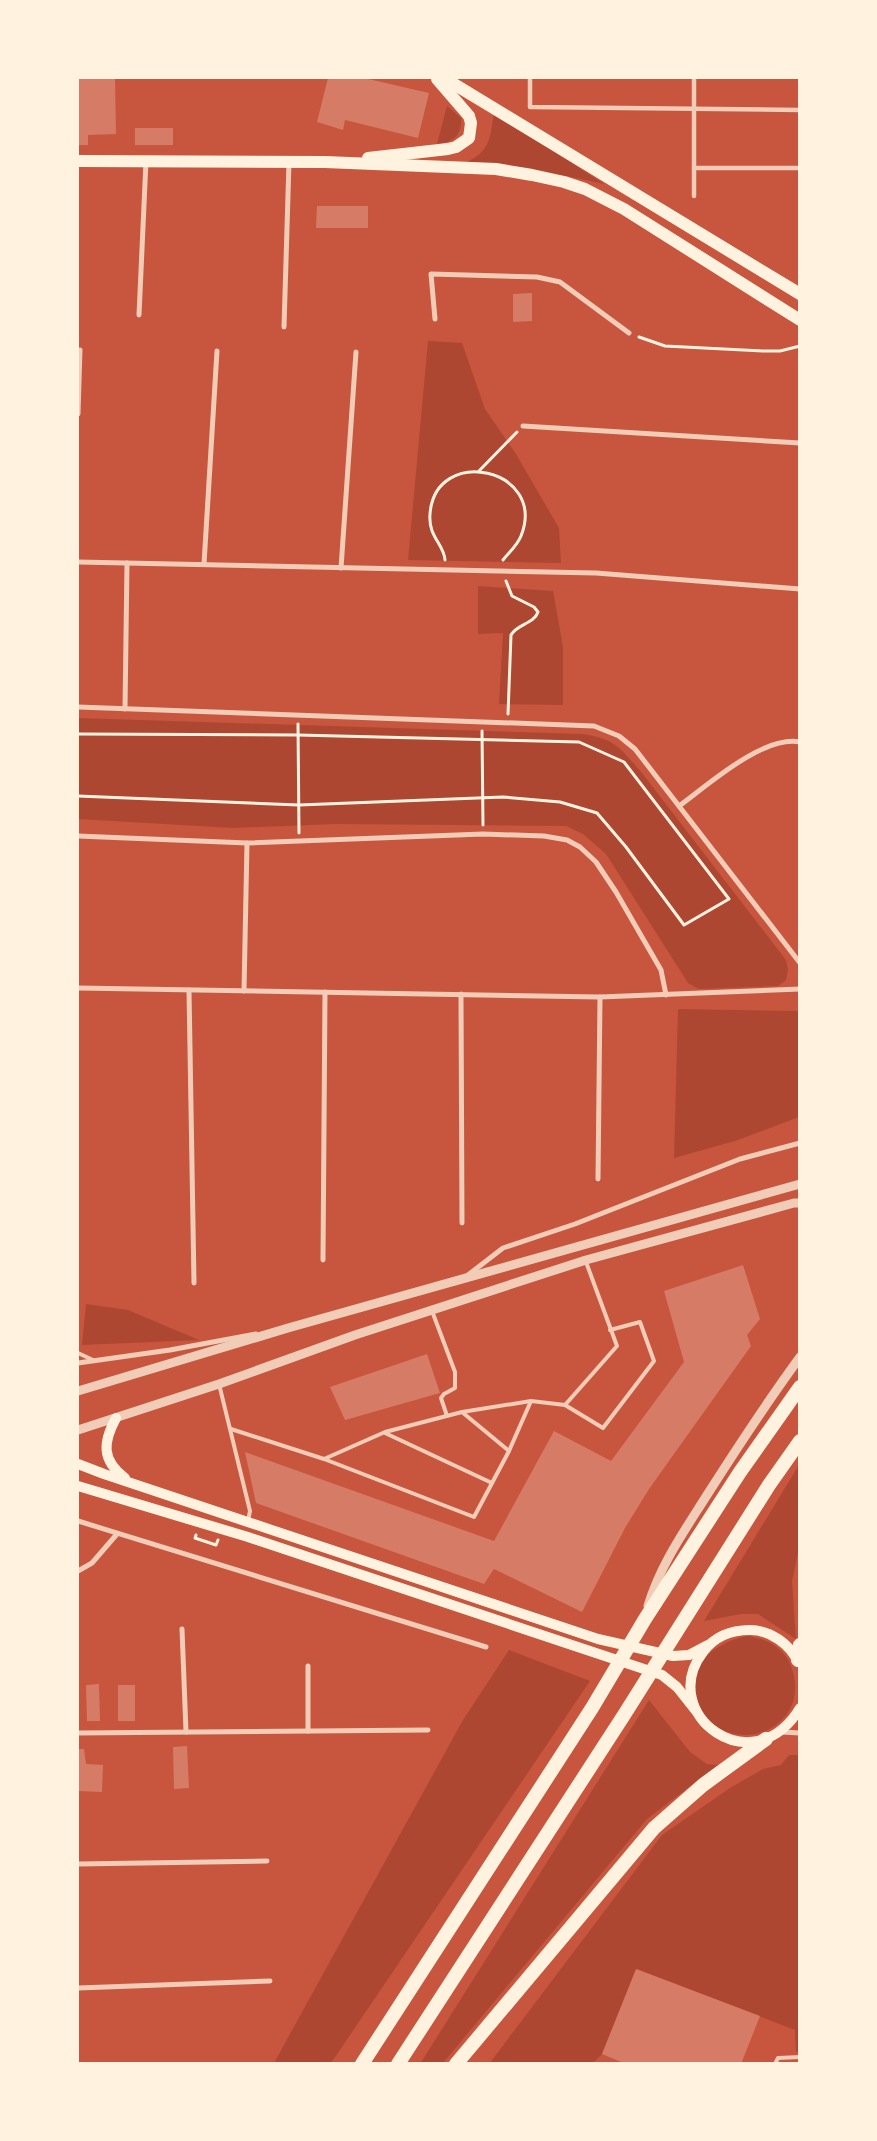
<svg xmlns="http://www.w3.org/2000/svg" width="877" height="2141" viewBox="0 0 877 2141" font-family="'Public Sans',sans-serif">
<rect width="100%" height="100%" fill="#c8553d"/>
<g fill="#ae4732">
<path d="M447,106L461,118C462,136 453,142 437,144Z"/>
<path d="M494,112L604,184L539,170L465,163C491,151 490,138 494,112Z"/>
<polygon points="428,341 462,343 485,409 516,454 559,528 561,563 408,560"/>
<polygon points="478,586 553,591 563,647 563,705 499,704 503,633 478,634"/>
<path d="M78,718L582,734C616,739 620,748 642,773L786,960L788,970L786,980L778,986L699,989L688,983L606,854L583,834L566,826L335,824L233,828L78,819Z"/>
<polygon points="678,1009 799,1011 799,1117 735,1141 674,1158"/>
<polygon points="86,1304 128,1310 199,1340 82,1345"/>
<polygon points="799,1465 799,1548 792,1581 796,1639 758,1614 741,1614 704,1621"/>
<path d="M748,1636C760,1638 770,1641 779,1649C795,1662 800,1691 790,1709C773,1740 728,1744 706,1717C675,1678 707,1643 748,1636Z"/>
<polygon points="509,1650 590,1681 331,2063 274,2063 463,1720"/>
<polygon points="649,1700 690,1752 707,1764 718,1765 647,1819 443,2063 420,2064"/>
<polygon points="789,1755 799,1755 799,2051 796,2052 795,2030 637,1969 602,2054 593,2063 489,2064 662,1835 730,1788 763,1769 781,1765"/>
</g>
<g fill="#d67c66">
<polygon points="78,78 115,78 116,134 88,135 88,145 78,145"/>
<polygon points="328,78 364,78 429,93 418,138 345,120 343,130 317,122"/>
<rect x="135" y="128" width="38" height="17"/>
<polygon points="317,206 368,206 368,228 316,228"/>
<polygon points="532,293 532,321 513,322 513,294"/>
<polygon points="743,1265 760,1319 747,1335 751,1346 649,1489 625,1528 582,1612 494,1569 484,1584 256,1503 245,1452 494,1541 554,1431 611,1461 684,1362 664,1291"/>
<polygon points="427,1354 440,1393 345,1420 330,1387"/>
<polygon points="99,1684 100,1721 87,1721 86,1685"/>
<rect x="118" y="1685" width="17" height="36"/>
<polygon points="187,1746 189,1788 174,1789 173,1747"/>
<polygon points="78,1749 84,1749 86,1764 103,1765 102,1792 78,1791"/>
<polygon points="636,1969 760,2016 741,2064 626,2064 602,2054"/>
</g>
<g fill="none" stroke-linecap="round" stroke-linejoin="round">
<g stroke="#fff3e0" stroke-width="3">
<polyline points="639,337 665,346 763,351 780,351 800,346"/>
<polyline points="479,471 517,432"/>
<path d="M445,560C444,544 428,537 430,514C435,444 548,468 521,536C517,546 509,552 503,560"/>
<path d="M506,581L512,596L534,607L538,612C534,624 517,624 511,635L508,714"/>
<polyline points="298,724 299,833"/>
<polyline points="482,731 483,825"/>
<polyline points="78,734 298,735 579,742 624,762 729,899 684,925 626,847 597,813 560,802 503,797 299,805 78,796"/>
<polyline points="196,1535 195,1538 216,1545 218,1540"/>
</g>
<g stroke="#f1ccb7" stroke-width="4">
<polyline points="432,1311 455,1372 455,1388 444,1394 441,1398 447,1416"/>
<polyline points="78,1353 93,1360"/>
<polyline points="219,1384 250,1511 248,1521"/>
<polyline points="565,1405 603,1428 654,1361 640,1322 610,1330"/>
<polyline points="462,1412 509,1451"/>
<polyline points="231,1429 324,1459 474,1517 509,1451 531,1401"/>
<polyline points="385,1433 492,1483"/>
<polyline points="324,1459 385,1432 462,1412 531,1401 565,1405 617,1346 586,1262"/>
<polyline points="775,2064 778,2058 800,2057"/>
</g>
<g stroke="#f1ccb7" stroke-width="4.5">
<polyline points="530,78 530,107 800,110"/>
<polyline points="694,168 800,168"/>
<polyline points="694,196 694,78"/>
</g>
<g stroke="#f1ccb7" stroke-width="5">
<polyline points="139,315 146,161"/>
<polyline points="435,319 431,274 537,277 560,282 629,333"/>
<polyline points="284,327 289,162"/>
<polyline points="78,414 80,350"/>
<polyline points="523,426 800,443"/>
<polyline points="78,562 596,573 800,589"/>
<polyline points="204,564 217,351"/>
<polyline points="341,568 356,352"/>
<polyline points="78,707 594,726 619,736 635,749 800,963"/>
<polyline points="125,709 127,563"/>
<path d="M679,806C708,785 763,735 800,742"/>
<polyline points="78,836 247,843 483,834 544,836 567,840 580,847 596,862 616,892 661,970 666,995"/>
<polyline points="78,988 600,997 800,989"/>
<polyline points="189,990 194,1283"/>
<polyline points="244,991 247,843"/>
<polyline points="461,994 462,1223"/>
<polyline points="598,1179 600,997"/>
<polyline points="323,1260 325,992"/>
<polyline points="468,1275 503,1248 575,1224 740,1159 800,1143"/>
<polyline points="78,1363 170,1350 256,1334"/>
<polyline points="78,1521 486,1647"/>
<polyline points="78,1571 92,1563 117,1534"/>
<polyline points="182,1629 186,1732"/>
<polyline points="308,1666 308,1731"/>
<polyline points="781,1732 800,1733"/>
<polyline points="78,1733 428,1730"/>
<polyline points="78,1864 267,1861"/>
<polyline points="78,1988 270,1981"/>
</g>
<g stroke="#f1ccb7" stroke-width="9">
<polyline points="78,1391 288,1328 800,1184"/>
<polyline points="78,1430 219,1384 355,1335 586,1260 794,1203 800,1203"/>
<path d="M648,1606C660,1565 685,1530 707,1495C737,1448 767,1402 800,1357"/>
</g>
<g stroke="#fff3e0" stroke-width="10">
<path d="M116,1418C103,1442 101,1460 125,1478"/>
<polyline points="78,1464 104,1474 598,1639 673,1656 689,1655 708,1645"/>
<polyline points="78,1486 248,1537 662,1675 677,1687 696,1711"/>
<path d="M798,1662C790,1644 770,1630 750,1630C731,1630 714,1637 703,1652C656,1714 753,1786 800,1708"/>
</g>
<g stroke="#fff3e0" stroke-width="12">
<polyline points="444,78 800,294"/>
<polyline points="368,158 448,149 456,147 469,138 471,123 469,116 437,79"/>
<polyline points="78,161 325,162 496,169 532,175 564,182 585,189 624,209 800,320"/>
</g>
<g stroke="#fff3e0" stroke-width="14">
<polyline points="798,1660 800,1645"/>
<polyline points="362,2064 592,1708 645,1619 740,1472 800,1387"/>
<polyline points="398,2064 624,1715 769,1485 800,1441"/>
<polyline points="456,2064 654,1828 703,1785 766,1739"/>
</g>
</g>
<rect width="877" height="2141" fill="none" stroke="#fff3e0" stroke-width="158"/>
</svg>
